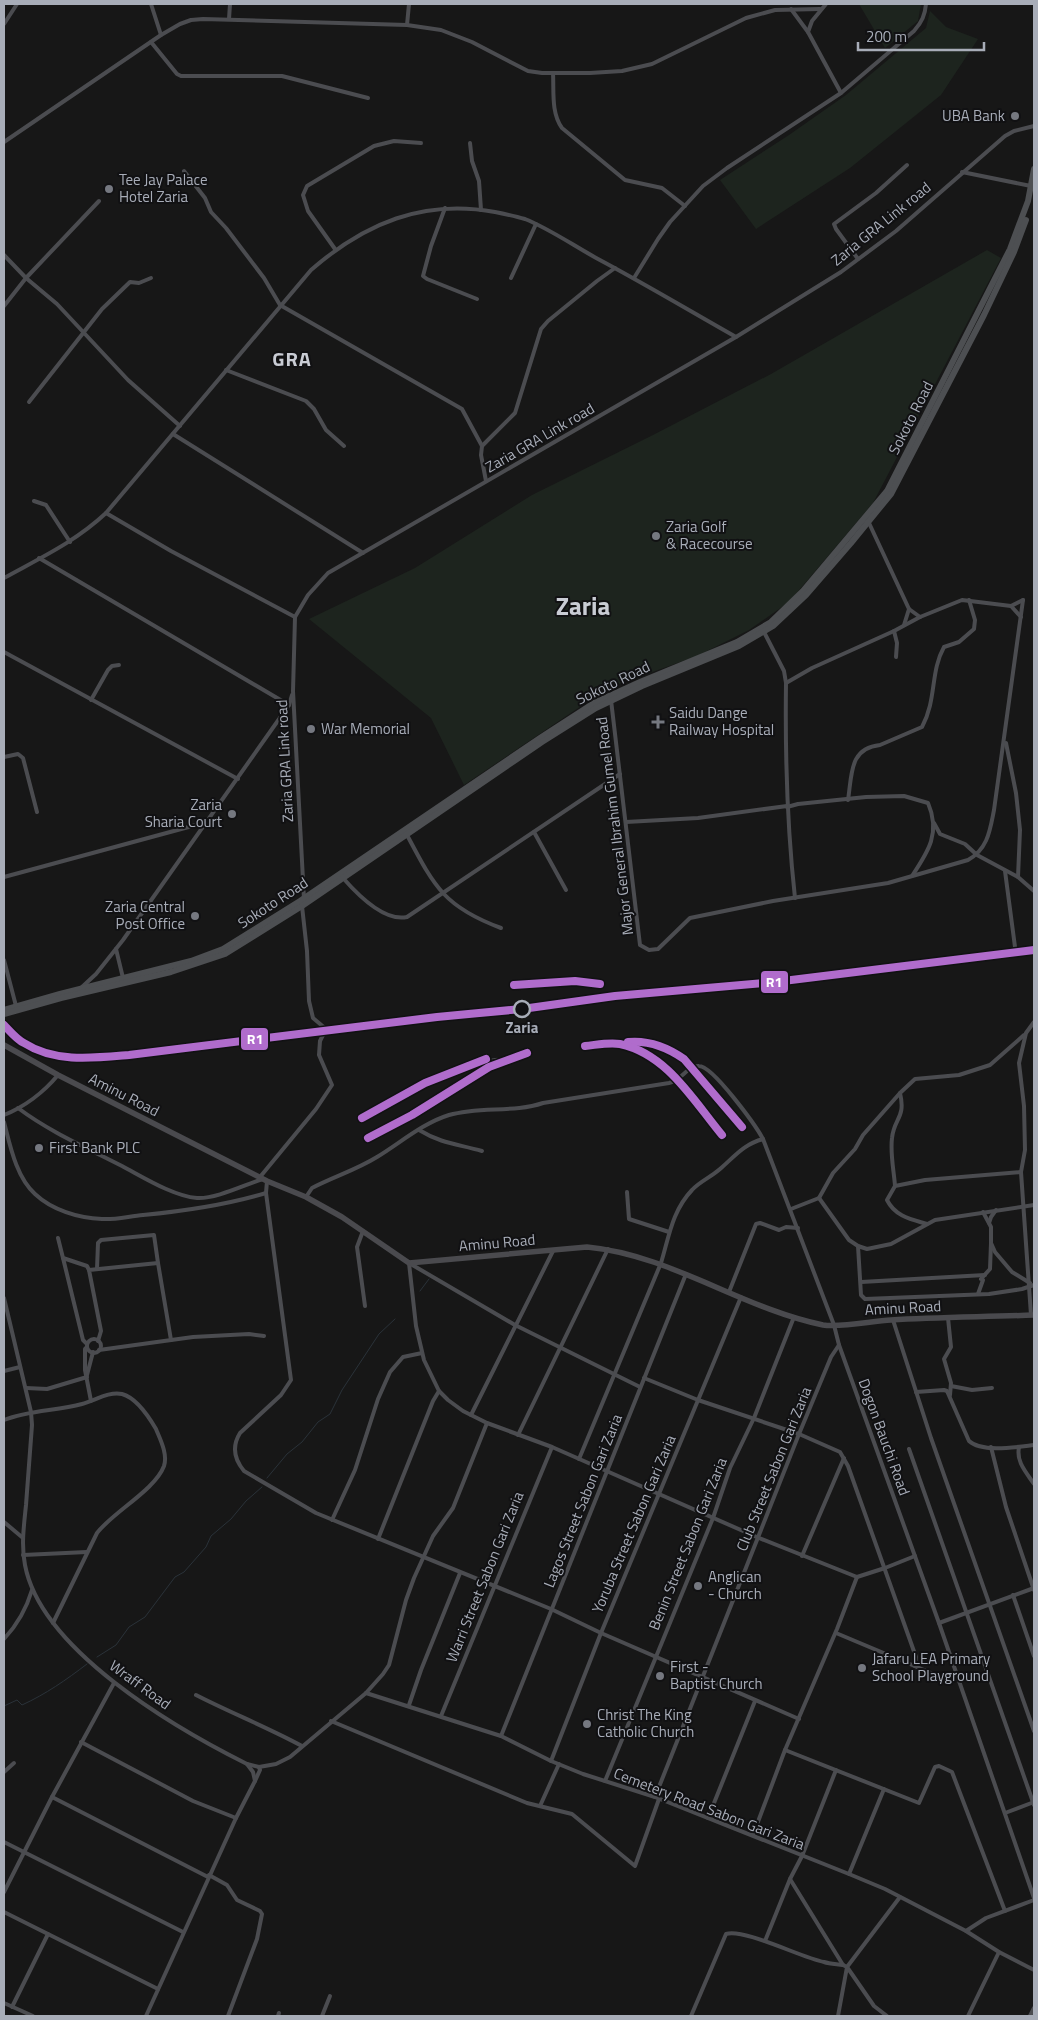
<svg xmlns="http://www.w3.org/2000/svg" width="1038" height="2020" viewBox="0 0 1038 2020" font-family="'Titillium Web',sans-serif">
<rect width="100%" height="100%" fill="#171717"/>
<g fill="#1d241e">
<polygon points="859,4 921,4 918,21 885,48"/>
<polygon points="930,11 946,27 978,39 941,95 850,168 756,229 720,180 789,135 846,95 926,28"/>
<polygon points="987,250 1001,258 873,503 789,602 749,630 697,656 608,688 464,785 431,718 309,619 415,568 532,495 653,435 771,374"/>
</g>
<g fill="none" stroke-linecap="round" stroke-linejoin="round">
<g stroke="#2a3239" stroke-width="1">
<polyline points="420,1291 429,1279"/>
<polyline points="267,1478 287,1454 302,1442 318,1422 330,1414 342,1390 379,1334 395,1319"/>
<polyline points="97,1657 116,1645 129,1627 145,1617 175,1577 184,1572 206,1547 211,1536 231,1519 246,1501 262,1487"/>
<path d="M4,1706L17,1700L22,1705C46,1694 66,1680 87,1664"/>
</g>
<g stroke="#4b4c50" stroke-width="4">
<polyline points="151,4 161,35"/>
<polyline points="826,4 812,21 808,32 841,93"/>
<polyline points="791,9 808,32"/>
<polyline points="229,19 230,4"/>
<polyline points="4,24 17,4"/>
<polyline points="407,25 409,4"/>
<polyline points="151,42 177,74 181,76 282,76 368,98"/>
<path d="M553,73C554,91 551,113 562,128L625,180L662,188L685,206"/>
<polyline points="4,142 161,35 180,24 191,20 203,19 407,25 441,30 472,42 528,71 542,73 590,73 622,71 652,64 746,18 775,10 820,9"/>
<polyline points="470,143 472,161 479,181 481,210"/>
<polyline points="184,171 205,198 211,212 226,228 264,278 280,305 462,409 482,446 481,455 486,481"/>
<polyline points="962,172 1031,186"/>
<polyline points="445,208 431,246 423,276 427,279 477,299"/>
<polyline points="335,249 308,211 303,195 307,186 374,146 394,141 421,143"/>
<polyline points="4,255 26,278 57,304 128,380 180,426"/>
<polyline points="858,259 836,229 834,224 876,193 907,165"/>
<polyline points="511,278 536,224"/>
<path d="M634,278L658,239L670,222L703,186L727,168L841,93L914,31C922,22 925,15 926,4"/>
<polyline points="4,306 26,278 99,201"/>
<polyline points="226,370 306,401 314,409 326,430 344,446"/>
<polyline points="29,402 102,309 130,282 139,283 151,278"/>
<polyline points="173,434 363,553"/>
<polyline points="482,446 515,413 541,329 548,321 597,281 615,268"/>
<polyline points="34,501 46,505 70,542"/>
<polyline points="106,513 171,551 295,617"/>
<polyline points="869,523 909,609 920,617"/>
<polyline points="39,558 289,705"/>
<path d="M4,578C40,558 75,542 106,513L311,270C365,223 423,199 495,212C505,214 515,216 525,219C550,229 574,246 598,259C645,284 690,311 736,337"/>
<polyline points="1011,606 1021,617"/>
<polyline points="904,625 909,609"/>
<polyline points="894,631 897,643 896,657"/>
<path d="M764,632L784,671L786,683C785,755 787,826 795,898"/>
<polyline points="4,652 238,779"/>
<polyline points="786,683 812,668 894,631 920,617 962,600 1011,606 1023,600"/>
<polyline points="91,700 108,670 112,666 119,665"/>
<path d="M611,700L640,945L649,950L658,949L690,918L773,901L888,883L968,860C988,849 990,830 994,810L1023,600"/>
<polyline points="1006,743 1016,793 1020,830 1018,877 1034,891"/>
<polyline points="4,757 18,754 23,758 37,812"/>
<path d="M848,800C852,775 849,748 880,745L922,727C937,699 930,672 944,647L959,642L974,629L975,620L969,600"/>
<path d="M787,807L798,804L866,797L904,796L928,803C941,833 928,852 912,876"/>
<polyline points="626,822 698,818 787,806"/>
<polyline points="934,823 940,834 965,844 977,855 1018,877"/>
<polyline points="534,832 566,890"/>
<path d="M407,835C434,886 444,907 501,928"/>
<polyline points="1005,871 1015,947"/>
<polyline points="4,877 196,825 206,823"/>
<path d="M343,878C357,894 384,922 407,917L620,774"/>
<polyline points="304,899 293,691 295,617 308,595 328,573 736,337 841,272 896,231 1005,136 1014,131 1034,126"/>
<polyline points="116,949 123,978"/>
<polyline points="4,960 16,1006"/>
<polyline points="82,987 96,974 123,940 289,705 292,695"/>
<path d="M18,1108C50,1132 87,1148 122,1166C143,1177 173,1196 197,1198C216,1199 244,1185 263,1179"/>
<path d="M4,1115C24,1107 44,1092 58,1075"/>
<path d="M4,1122C10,1145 16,1177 35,1194C52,1210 78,1218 102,1219C115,1220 130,1216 143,1215C185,1211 226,1205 266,1193"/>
<path d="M419,1130C442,1144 458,1144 482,1151"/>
<polyline points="260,1177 316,1109 332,1085 319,1055 320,1041 326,1029 313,1018 309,1001 307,951 302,906"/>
<path d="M267,1181L266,1193L291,1380L281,1395L240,1433C232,1446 234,1459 244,1471L316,1513L551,1609L601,1633L799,1719"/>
<path d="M895,1186C894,1171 890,1154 892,1138C894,1118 906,1118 900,1093L915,1079L959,1075L990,1065L1024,1035"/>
<polyline points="627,1192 629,1219 669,1232"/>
<path d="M306,1197L312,1188C333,1177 356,1170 377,1157C400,1143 423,1123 449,1115C480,1106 513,1113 543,1103L669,1083C682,1080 688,1065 699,1066C713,1066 756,1126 763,1139"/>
<polyline points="819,1198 833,1173 855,1149 863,1135 900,1093"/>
<polyline points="791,1209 819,1198 849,1240 858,1246 867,1249 891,1244 935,1220 1034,1205"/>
<polyline points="983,1212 991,1227 991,1243 995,1252 1012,1272 1030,1283"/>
<polyline points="989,1223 991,1217 996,1210"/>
<path d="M927,1224C910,1219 895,1216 887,1200L895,1186L925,1180L1021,1172"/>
<polyline points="363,1231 357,1247 365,1306"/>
<polyline points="58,1238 63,1258 87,1266 89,1270"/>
<polyline points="858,1246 861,1295 865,1299 989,1294 1022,1289 1034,1285"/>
<polyline points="63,1258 83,1340 87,1344"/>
<polyline points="409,1263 416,1326 424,1360 439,1391 448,1400 463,1411 487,1423 552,1447 759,1538 857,1577 885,1568 915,1556"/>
<polyline points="409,1263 515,1325 640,1387"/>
<polyline points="97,1269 98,1243 101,1240 154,1235 158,1263"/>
<polyline points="861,1282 985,1275"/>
<polyline points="729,1292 756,1224 760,1223 779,1230 786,1227 798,1228"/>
<polyline points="978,1294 983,1280 981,1279 990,1269 991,1243"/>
<path d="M4,1298L31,1412L32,1425C30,1452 28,1478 26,1505C24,1525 21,1545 25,1565C41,1650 175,1728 247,1764L253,1772L255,1781L236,1818L146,2016"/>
<polyline points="1031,1315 1021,1172 1025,1150 1024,1106 1019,1063 1026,1033 1034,1022"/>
<polyline points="948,1318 951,1347 944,1359 951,1383 950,1395"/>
<polyline points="893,1320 931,1438 1034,1731"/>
<circle cx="94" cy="1346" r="7"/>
<polyline points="98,1341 101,1331 89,1270 158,1263 171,1340"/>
<polyline points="87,1347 85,1349 85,1370 91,1401"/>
<polyline points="99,1350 193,1337 249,1334 264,1336"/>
<polyline points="4,1371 20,1367"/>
<polyline points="87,1375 93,1352"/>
<polyline points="644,1378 698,1400 799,1434 840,1452 848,1466 916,1657 915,1666"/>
<polyline points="951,1386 972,1390 992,1388"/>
<polyline points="26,1388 47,1389 87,1377"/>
<path d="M916,1392L944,1390L947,1391L969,1441C982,1453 1017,1447 1034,1445"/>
<polyline points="471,1415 553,1251"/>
<path d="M4,1420C29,1410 56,1411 82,1404C94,1401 109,1391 122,1394C137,1398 149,1417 156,1429C160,1439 168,1454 164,1466C155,1490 113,1512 97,1533L53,1623"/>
<polyline points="518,1435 608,1249"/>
<polyline points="991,1447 1006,1507 1034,1590"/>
<path d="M1019,1447C1016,1462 1026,1472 1034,1484"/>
<polyline points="909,1449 1034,1805"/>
<path d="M579,1459L661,1263C669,1237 672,1211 692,1190C699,1182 711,1177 720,1169C734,1157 744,1144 763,1139L834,1325L839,1345L939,1623L1034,1898"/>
<polyline points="332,1520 355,1470 378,1399 390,1372 403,1357 422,1353"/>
<polyline points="4,1522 23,1538"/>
<polyline points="378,1539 433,1401 439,1391"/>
<polyline points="23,1555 87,1552"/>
<polyline points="802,1556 844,1458"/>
<polyline points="1013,1595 1034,1656"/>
<polyline points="939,1623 1034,1588"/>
<polyline points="836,1633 936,1675 948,1678 958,1677"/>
<path d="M4,1639C18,1624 26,1610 32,1590"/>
<polyline points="366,1693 501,1736 551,1761 583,1774 655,1797 849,1874 885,1889 966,1931 999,1952 1034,1970"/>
<path d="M196,1695C231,1713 267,1727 302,1746"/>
<polyline points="409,1705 421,1670 460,1573"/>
<polyline points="441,1716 552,1447"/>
<polyline points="331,1721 527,1803 572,1814 635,1866 659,1799"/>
<polyline points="501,1736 686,1274"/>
<polyline points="81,1742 193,1801 236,1818"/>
<polyline points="785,1750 919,1803 935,1767 939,1766 952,1772 1005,1911"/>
<polyline points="551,1761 601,1633 741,1297"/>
<polyline points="247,1764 259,1767 276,1764 290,1757 366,1693 383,1674 389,1665 406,1600 414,1578 433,1536 453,1508 487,1423"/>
<polyline points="4,1772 14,1763"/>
<polyline points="255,1781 260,1770 259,1767"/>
<polyline points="605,1781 713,1518 730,1468 754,1418 794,1317"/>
<polyline points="52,1797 208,1877"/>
<polyline points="655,1797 799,1434 831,1357 839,1345"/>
<polyline points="540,1806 559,1764"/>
<polyline points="1005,1813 1034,1802"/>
<polyline points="708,1818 755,1701"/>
<polyline points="753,1835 785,1750 837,1629 857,1577"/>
<polyline points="4,1842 183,1932"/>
<polyline points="849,1874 884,1789"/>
<polyline points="209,1875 227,1885 237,1900 260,1911 262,1914 257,1939 228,2016"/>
<polyline points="790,1879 843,1965 847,1967 838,2016"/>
<polyline points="4,1892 52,1797 114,1683"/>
<polyline points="4,1912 158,1989"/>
<polyline points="966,1931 986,1918 1034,1900"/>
<polyline points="765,1941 790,1879 802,1856 836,1770"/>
<polyline points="4,2003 33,2016"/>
<polyline points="12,2007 48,1934"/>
<polyline points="278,2016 279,2013"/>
<polyline points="322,2016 330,1996"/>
<path d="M691,2016L726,1934C744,1928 802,1958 824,1962C830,1964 837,1964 843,1965"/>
<polyline points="887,2016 874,2006 847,1967 900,1897"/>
<polyline points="968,2016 999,1952"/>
<polyline points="1030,2016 1034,2008"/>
</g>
<path stroke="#4a4a4e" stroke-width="5.5" d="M4,1045L58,1075L267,1181L306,1197L342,1217L409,1263L587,1247C671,1255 741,1308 823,1325C840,1328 872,1321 891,1320C938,1317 987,1317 1034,1315"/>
<g stroke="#4d4f52" stroke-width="6">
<polyline points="4,1010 60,994 191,961 223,949 300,901 540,738 594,703 640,682 737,642 771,622 803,591 887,491 1010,249 1028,201 1034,169"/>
<polyline points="4,1014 61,998 171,972 225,954 302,906 542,742 596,708 642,686 739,646 773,626 806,595 851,543 891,494 984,315 1014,252 1026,220"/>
</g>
<g stroke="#4b4c4f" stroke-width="1" stroke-dasharray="6 5" stroke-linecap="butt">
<polyline points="756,984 779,979 1034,946"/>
<polyline points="514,985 575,981 600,984"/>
<path d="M623,1042C647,1040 665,1045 684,1059L742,1127"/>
<path d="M585,1046C596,1045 609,1042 620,1044C667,1054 693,1100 722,1135"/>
<path d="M362,1118C402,1095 455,1061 501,1058"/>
<polyline points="368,1138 412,1115 489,1067 527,1053"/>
</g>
<defs>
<g id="rail-1">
<polyline points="514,985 575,981 600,984"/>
<path d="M4,1025C10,1031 16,1039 24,1043C55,1063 94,1058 129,1055L437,1017L522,1009L615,996L775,982L1034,950"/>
<path d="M628,1042C649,1040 667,1047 684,1059L742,1127"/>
<path d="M585,1046C596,1045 609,1042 620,1044C667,1054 693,1100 722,1135"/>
<polyline points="362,1118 425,1083 486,1059"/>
<polyline points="368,1138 412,1115 489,1067 527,1053"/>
</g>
</defs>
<use href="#rail-1" stroke="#111113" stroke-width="11"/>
<use href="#rail-1" stroke="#b06ccc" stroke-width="8"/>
</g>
<g fill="#757880" stroke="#111113" stroke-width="2">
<circle cx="1015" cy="116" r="5"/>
<circle cx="109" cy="189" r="5"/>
<circle cx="656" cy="536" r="5"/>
<path d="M655.5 714.5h5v5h5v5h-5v5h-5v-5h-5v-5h5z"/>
<circle cx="311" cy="729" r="5"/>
<circle cx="232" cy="814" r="5"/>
<circle cx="195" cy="916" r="5"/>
<circle cx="39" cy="1148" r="5"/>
<circle cx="698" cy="1586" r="5"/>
<circle cx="862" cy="1668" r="5"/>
<circle cx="660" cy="1676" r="5"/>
<circle cx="587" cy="1724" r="5"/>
</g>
<circle fill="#111113" stroke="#a8adb8" stroke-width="2.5" cx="522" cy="1009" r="8"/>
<g text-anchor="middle" stroke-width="4" stroke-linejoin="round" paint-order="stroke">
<g font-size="15" fill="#a8adb8" stroke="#111113" text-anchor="start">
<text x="1005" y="121" text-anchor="end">UBA Bank</text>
<text x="119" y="185">Tee Jay Palace<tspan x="119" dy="17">Hotel Zaria</tspan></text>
<text x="666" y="532">Zaria Golf<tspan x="666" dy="17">&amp; Racecourse</tspan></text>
<text x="669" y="718">Saidu Dange<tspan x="669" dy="17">Railway Hospital</tspan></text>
<text x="321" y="734">War Memorial</text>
<text x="222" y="810" text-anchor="end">Zaria<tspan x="222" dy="17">Sharia Court</tspan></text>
<text x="185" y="912" text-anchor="end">Zaria Central<tspan x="185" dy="17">Post Office</tspan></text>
<text x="49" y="1153">First Bank PLC</text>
<text x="708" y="1582">Anglican<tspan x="708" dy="17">- Church</tspan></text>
<text x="872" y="1664">Jafaru LEA Primary<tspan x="872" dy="17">School Playground</tspan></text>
<text x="670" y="1672">First -<tspan x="670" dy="17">Baptist Church</tspan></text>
<text x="597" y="1720">Christ The King<tspan x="597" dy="17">Catholic Church</tspan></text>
</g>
<g font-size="15" fill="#a8adb8" stroke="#111113">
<text transform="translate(881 224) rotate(-39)" y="5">Zaria GRA Link road</text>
<text transform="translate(911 418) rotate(-63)" y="5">Sokoto Road</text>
<text transform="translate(540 438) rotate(-30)" y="5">Zaria GRA Link road</text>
<text transform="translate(613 683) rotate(-26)" y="5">Sokoto Road</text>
<text transform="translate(285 761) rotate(-93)" y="5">Zaria GRA Link road</text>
<text transform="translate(615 826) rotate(-97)" y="5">Major General Ibrahim Gumel Road</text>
<text transform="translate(273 903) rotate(-33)" y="5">Sokoto Road</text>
<text transform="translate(124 1095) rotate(27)" y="5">Aminu Road</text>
<text transform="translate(497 1243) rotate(-5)" y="5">Aminu Road</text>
<text transform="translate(903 1308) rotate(-3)" y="5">Aminu Road</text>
<text transform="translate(884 1437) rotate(70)" y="5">Dogon Bauchi Road</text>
<text transform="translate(774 1469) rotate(-68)" y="5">Club Street Sabon Gari Zaria</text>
<text transform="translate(583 1501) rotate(-68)" y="5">Lagos Street Sabon Gari Zaria</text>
<text transform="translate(634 1524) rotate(-67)" y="5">Yoruba Street Sabon Gari Zaria</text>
<text transform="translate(688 1544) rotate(-68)" y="5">Benin Street Sabon Gari Zaria</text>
<text transform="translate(485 1577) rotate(-68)" y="5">Warri Street Sabon Gari Zaria</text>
<text transform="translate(140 1685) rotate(36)" y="5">Wraff Road</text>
<text transform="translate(709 1809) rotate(21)" y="5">Cemetery Road Sabon Gari Zaria</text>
</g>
<g font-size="15" font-weight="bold" fill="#a8adb8" stroke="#111113">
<text x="522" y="1033">Zaria</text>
</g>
<g font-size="20" font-weight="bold" letter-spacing="1" fill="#c9ccd4" stroke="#111113">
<text x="292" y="366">GRA</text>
</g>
<g font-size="25" font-weight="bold" fill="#c9ccd4" stroke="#111113">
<text x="583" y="615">Zaria</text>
</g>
</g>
<g stroke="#111113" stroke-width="2">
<rect x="760" y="970" width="29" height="24" rx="5" fill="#b06ccc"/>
<rect x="240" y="1027" width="29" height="24" rx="5" fill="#b06ccc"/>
</g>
<g font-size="14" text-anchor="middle" font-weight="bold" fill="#fff">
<text x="774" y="987">R1</text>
<text x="255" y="1044">R1</text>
</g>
<rect width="1038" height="2020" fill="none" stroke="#a8adb8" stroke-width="10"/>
<path d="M858 42v8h126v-8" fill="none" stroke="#a8adb8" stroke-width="2.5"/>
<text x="866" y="42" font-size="15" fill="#a8adb8" stroke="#111113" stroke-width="4" paint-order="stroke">200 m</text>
</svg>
